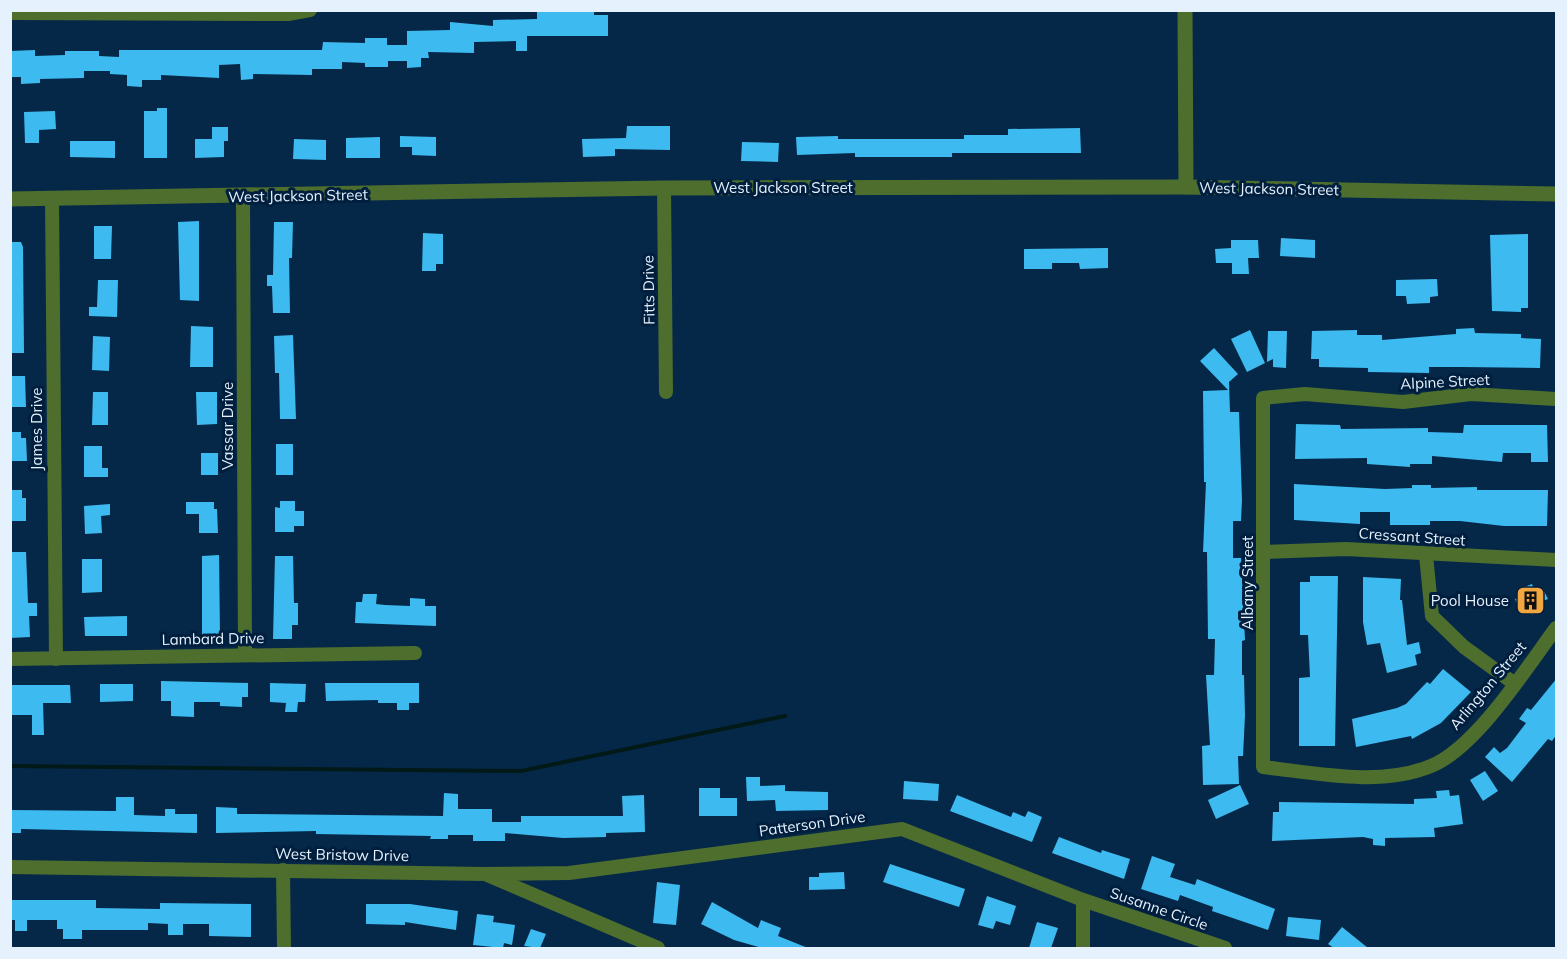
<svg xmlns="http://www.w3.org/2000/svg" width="1567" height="959" viewBox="0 0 1567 959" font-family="Mulish,sans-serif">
<rect width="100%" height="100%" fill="#062848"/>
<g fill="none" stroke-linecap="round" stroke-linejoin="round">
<polyline stroke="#011a18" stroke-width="4" points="10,766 521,771 785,716"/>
</g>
<g fill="#3dbaef">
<polygon points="537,10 594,10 594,15 608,15 608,36 527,36 527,51 516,51 516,41 474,42 474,53 428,52 429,58 421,58 421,67 407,68 407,61 388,61 388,67 365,67 365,63 342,62 342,69 312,69 312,75 253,74 253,79 241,80 240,64 219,65 219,78 161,75 161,80 142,80 142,87 127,86 127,75 110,74 110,71 84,71 84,78 40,79 40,83 21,84 21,77 10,77 10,51 35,50 35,56 65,55 65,51 99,51 99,56 119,57 119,50 322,50 323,42 365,43 365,38 387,38 387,45 407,45 407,31 450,30 450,22 493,26 493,20 537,19"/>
<polygon points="157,108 167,108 167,158 144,158 144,111 157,111"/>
<polygon points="55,111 56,129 39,130 39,143 25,143 24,112"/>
<polygon points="627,126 670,126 670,150 615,149 615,156 583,157 582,139 626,138"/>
<polygon points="212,127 228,127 228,141 224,141 224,157 195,158 195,139 212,139"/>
<polygon points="1080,128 1081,153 952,153 952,157 855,157 855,153 797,155 796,137 838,136 838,139 964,139 964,135 1008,135 1008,129"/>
<polygon points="400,136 436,137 436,156 412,155 412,147 400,147"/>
<polygon points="380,137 380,158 346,158 346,138"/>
<polygon points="294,139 326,140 326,160 293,159"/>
<polygon points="70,141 115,141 115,158 70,157"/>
<polygon points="742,142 779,143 778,162 741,161"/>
<polygon points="199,221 199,301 180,300 178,222"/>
<polygon points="274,222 293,222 292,258 289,258 290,313 273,313 272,286 267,286 267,275 273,275"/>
<polygon points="94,226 112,226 111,259 94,259"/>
<polygon points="423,233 443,234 443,264 436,264 436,271 422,271"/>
<polygon points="1528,234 1528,308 1521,308 1521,312 1492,311 1490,235"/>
<polygon points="1281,238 1315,240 1315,258 1280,256"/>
<polygon points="1231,240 1258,240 1259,258 1248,258 1249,274 1232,274 1232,263 1216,263 1215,249 1231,248"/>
<polygon points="10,242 21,242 23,247 24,353 10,353"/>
<polygon points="1108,248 1108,268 1080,269 1079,263 1052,263 1052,269 1024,269 1024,249"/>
<polygon points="1437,279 1438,296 1430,297 1430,303 1407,304 1406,296 1396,296 1396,280"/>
<polygon points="98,280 118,280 117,317 89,316 89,307 97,307"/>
<polygon points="191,326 213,327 213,367 190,367"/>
<polygon points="1474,328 1475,333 1521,334 1521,338 1541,339 1540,368 1462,367 1429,367 1429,373 1368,372 1368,368 1319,367 1319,359 1311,359 1312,331 1357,330 1357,335 1382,335 1382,340 1456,334 1456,329"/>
<polygon points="1250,330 1265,363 1247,372 1231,339"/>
<polygon points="1268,331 1287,331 1286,368 1273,367 1273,359 1267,362"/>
<polygon points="293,335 296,419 280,419 279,373 275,373 274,336"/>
<polygon points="93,336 110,337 109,371 92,370"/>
<polygon points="1214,348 1238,374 1229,382 1230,412 1239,412 1242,500 1241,521 1233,521 1233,558 1241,558 1245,640 1242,641 1242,675 1244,675 1245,715 1243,756 1238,756 1239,784 1203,785 1202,746 1210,745 1206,675 1214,675 1215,639 1208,639 1207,552 1203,552 1206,482 1204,482 1203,391 1228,390 1200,361"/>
<polygon points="10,376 25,376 26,407 10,407"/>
<polygon points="93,392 108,392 108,425 92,425"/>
<polygon points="196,392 217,392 217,424 197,425"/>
<polygon points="1296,424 1340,425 1341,429 1428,428 1428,432 1463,433 1464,425 1547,425 1548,462 1531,462 1531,453 1503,453 1502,462 1432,456 1432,464 1410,464 1410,467 1367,464 1367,458 1295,459"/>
<polygon points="10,432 21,432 21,438 26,438 27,461 10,461"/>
<rect x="276" y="444" width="17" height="31"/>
<polygon points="84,446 102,446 102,468 108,468 108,477 84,477"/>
<rect x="201" y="453" width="17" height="22"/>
<polygon points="1294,484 1385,489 1412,488 1412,485 1431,485 1431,488 1477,487 1477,490 1548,490 1547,526 1504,526 1460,521 1430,521 1430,525 1390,525 1390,512 1360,512 1360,524 1294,520"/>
<polygon points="10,490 22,490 22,498 26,498 26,521 10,521"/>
<polygon points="280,501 295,501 295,511 304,511 304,526 294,526 294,532 275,532 275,507 280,508"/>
<polygon points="186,502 214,502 214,509 217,509 218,533 199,533 199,514 186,514"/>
<polygon points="110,504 110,515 101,516 102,533 85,534 84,506"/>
<polygon points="10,552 26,552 28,603 37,603 37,616 29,616 30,637 10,638"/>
<polygon points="219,555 220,635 202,635 202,556"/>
<polygon points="275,556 293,556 294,603 298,603 298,625 292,625 292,639 273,639"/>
<polygon points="82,559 102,559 102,592 82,593"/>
<polygon points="1310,576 1338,576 1335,746 1299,746 1299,678 1310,677 1308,635 1300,635 1300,582 1310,582"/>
<polygon points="1363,577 1401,579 1400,600 1402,600 1407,645 1419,642 1421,653 1415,655 1417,665 1387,673 1380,643 1367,645 1363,622"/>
<polygon points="1532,584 1535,592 1543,589 1548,599 1540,602 1544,610 1532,615 1528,608 1520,611 1515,599 1523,596 1520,589"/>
<polygon points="363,594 377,594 376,604 385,605 410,606 410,598 425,599 425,606 436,606 436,626 355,623 356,602 362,602"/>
<polygon points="127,616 127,636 85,636 84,617"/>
<polygon points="1443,669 1471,692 1441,723 1412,739 1411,736 1356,747 1352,719 1397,708 1406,704 1427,682 1430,684"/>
<polygon points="1557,678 1557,734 1552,741 1548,739 1512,782 1485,757 1494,747 1500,753 1507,748 1526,723 1519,719 1527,708 1531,710"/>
<polygon points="161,681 248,683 248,697 242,697 242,707 220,706 220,702 194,702 194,717 171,716 171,701 161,701"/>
<polygon points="270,683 306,684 305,702 298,702 297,712 285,712 286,703 270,702"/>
<polygon points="325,683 419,683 419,703 409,703 409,710 397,710 397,703 378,703 378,700 326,701"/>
<polygon points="100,684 133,684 133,701 100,702"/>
<polygon points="10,685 70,685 71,703 43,703 44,735 32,735 32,715 10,715"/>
<polygon points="1485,771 1498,791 1483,801 1470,780"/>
<polygon points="746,777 760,777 760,786 785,785 785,791 828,792 828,810 776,811 775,800 747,801"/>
<polygon points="904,781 939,784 938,801 903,799"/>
<polygon points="1240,785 1249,804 1216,819 1208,800"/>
<polygon points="699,788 720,788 720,798 737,798 737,816 699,816"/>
<polygon points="1449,790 1450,796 1459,795 1463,824 1434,828 1435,837 1385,838 1385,846 1373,845 1373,839 1363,837 1272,841 1273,812 1279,812 1279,802 1414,804 1414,799 1437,798 1436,791"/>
<polygon points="444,793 458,794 458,809 492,809 492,822 521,822 521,816 623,816 622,796 644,795 645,832 606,833 606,837 563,838 505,833 505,841 473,841 473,835 448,835 448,839 430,839 431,836 316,834 316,831 216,833 216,807 237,808 237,814 249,814 443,816"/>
<polygon points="957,795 1011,817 1013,812 1025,817 1028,811 1042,817 1032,842 950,811"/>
<polygon points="116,797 134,797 134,815 165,816 165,809 175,809 175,814 197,814 197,833 21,829 21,833 10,833 10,810 116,811"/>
<polygon points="1059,837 1101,853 1102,850 1130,859 1124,879 1052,853"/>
<polygon points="1152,856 1175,864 1170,877 1195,885 1197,879 1275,909 1268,930 1212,911 1213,907 1180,895 1178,901 1141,889"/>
<polygon points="890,864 965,889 959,907 883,882"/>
<polygon points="844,872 845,889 809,890 809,877 819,877 819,873"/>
<polygon points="657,882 680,885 676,925 653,923"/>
<polygon points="987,896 1016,906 1010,925 996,921 993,929 978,925"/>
<polygon points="10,900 96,900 96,908 160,909 160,903 251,904 251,937 209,936 209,924 183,924 183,935 168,935 168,924 148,923 148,930 82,930 82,939 63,939 63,929 57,929 57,920 27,920 27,931 15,931 15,920 10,920"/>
<polygon points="712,902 758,928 761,920 781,928 778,936 808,948 762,948 734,940 701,924"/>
<polygon points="366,904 410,904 458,911 456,930 405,922 405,925 366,924"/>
<polygon points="477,914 494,916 493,922 515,925 512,945 504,943 503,948 473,945"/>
<polygon points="1288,917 1321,920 1319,940 1286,936"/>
<polygon points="1037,922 1058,928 1051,948 1029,948"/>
<polygon points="1342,927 1368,948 1334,948 1328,944"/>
<polygon points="531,929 546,934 540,948 524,946"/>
</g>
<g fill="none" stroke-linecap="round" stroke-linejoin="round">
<g stroke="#4e6e2d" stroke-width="14">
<polyline points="10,13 288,14 310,10"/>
<polyline points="664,188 666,392"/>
<polyline points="243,197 245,655"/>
<polyline points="52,198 56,659"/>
<path d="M1556,399L1471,394L1403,402L1305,394L1263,398V767C1316,773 1380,787 1431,766C1476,748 1527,667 1556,628"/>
<polyline points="1265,552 1346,549 1556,560"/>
<polyline points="1426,555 1432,616 1464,647 1515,684"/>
<polyline points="10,659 415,653"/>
<polyline points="10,867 485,874 658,948"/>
<polyline points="283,870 284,948"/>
<polyline points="485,874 569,873 902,829 1083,900 1225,948"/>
<polyline points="1083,900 1083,948"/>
</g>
<g stroke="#4e6e2d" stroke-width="15">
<polyline points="1185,10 1186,187"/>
<polyline points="10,199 664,188 1186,187 1556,194"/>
</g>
</g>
<defs>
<symbol id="building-square" viewBox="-11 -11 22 22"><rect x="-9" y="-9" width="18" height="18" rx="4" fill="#f1a63f" stroke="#001e3d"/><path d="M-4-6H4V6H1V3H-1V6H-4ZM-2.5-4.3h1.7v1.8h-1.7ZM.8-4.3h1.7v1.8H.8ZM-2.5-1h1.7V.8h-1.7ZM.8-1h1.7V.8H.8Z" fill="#111"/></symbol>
</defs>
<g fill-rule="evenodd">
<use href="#building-square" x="1514" y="584" width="33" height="33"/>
</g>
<g text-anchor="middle" stroke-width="6" stroke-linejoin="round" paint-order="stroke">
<g font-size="15" fill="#e5f1fd" stroke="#001e3d">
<text x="783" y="193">West Jackson Street</text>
<text transform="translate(1269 189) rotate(1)" y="5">West Jackson Street</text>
<text transform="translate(298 196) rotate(-1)" y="5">West Jackson Street</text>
<text transform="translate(649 290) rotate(-91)" y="5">Fitts Drive</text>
<text transform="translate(1445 382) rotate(-3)" y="5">Alpine Street</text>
<text transform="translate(228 426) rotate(-90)" y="5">Vassar Drive</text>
<text transform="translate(37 429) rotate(-90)" y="5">James Drive</text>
<text transform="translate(1412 537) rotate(4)" y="5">Cressant Street</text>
<text transform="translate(1248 583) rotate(-90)" y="5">Albany Street</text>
<text transform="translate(213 639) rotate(-1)" y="5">Lambard Drive</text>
<text transform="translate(1488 686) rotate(-50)" y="5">Arlington Street</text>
<text transform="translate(812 824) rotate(-8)" y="5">Patterson Drive</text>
<text transform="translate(342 855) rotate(1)" y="5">West Bristow Drive</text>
<text transform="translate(1159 909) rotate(19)" y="5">Susanne Circle</text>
</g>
<g font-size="15" fill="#e5f1fd" stroke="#001e3d" text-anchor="end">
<text x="1509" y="606">Pool House</text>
</g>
</g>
<rect width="1567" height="959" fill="none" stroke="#e5f1fd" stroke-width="24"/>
</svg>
